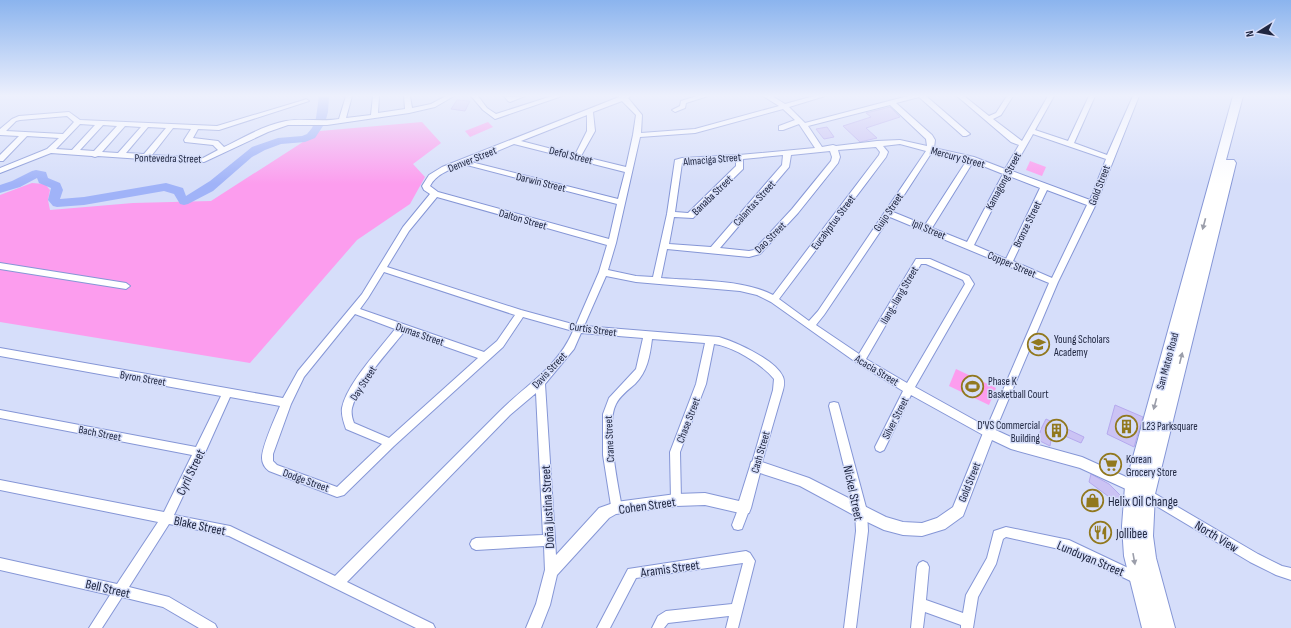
<svg xmlns="http://www.w3.org/2000/svg" width="1291" height="628" viewBox="0 0 1291 628" font-family="'Sofia Sans Condensed',sans-serif">
<rect width="100%" height="100%" fill="#d6defa"/>
<g fill="#fc9dee">
<polygon points="422,122 441,143 413,164 425,177 410,204 357,240 250,363 0,322 0,195 32,183 45,184 50,190 48,200 50,210 133,203 211,201 320,131"/>
<polygon points="488,122 493,127 470,137 465,131"/>
<polygon points="1030,161 1046,167 1042,176 1026,170"/>
<polygon points="956,369 996,388 989,405 949,386"/>
</g>
<g fill="none" stroke-linecap="round" stroke-linejoin="round">
<polygon fill="#a0b3f8" fill-rule="evenodd" points="319,96 329,96 328,112 325,123 315,138 305,142 281,144 265,150 252,157 213,191 188,204 184,205 180,204 174,194 164,191 84,205 57,207 53,206 48,200 51,188 39,183 37,178 20,187 0,193 0,185 12,181 32,171 36,170 46,172 48,178 60,183 63,190 60,199 84,197 166,183 183,188 186,196 210,181 252,147 278,138 302,136 307,134 312,128 316,118"/>
</g>
<g fill="#cbc3f4" stroke="#b5a9ee">
<polygon points="457,100 470,101 465,111 451,109"/>
<polygon points="890,107 900,117 866,128 877,138 860,142 843,126 871,117 866,113"/>
<polygon points="827,127 834,137 824,139 816,129"/>
<polygon points="1115,405 1143,417 1134,447 1107,434"/>
<polygon points="1046,419 1084,437 1081,443 1058,433 1052,434 1050,446 1038,440 1041,429"/>
<polygon points="1091,474 1109,484 1122,497 1120,505 1089,482"/>
</g>
<g fill="none" stroke-linecap="round" stroke-linejoin="round">
<defs>
<g id="minor">
<path d="M346,96H352L346,118L371,115L373,96H379L378,113L405,109L404,96H410L412,108L431,104L446,96H454L435,107L409,113L327,125H288L268,132L204,162L148,159L145,160L142,159L98,156L95,157L92,156L51,153L0,173V168L47,149L59,138L27,136L3,161H0V155L19,136L0,135V129L12,119L19,116L69,112L80,120L217,126L304,100L306,99L309,101L219,130L198,129L193,138L218,141L224,147C243,138 264,125 286,121C304,118 322,122 339,119ZM67,116L74,122L63,134L6,131L16,121L20,120ZM80,124L95,125L72,150L56,149ZM103,125L117,126L94,151L80,150ZM125,126L141,127L118,153L102,152ZM148,127L166,128L144,154L126,153ZM173,128L191,129L184,140L185,142L213,145L218,150L203,158L152,155Z"/>
<polygon points="471,96 478,96 487,108 496,114 552,96 562,96 495,119 483,110"/>
<polygon points="504,96 511,97 525,96 510,102 508,101"/>
<path d="M619,96H631L628,98L642,115L641,133L695,129L779,106L763,96H772L785,104L814,96H825L789,107L805,123L908,96H926L970,134L966,136H963L919,97L896,103L932,135L935,140L934,148L974,157L1005,169L1019,145L1011,142L957,96H964L989,116L996,113L1007,96H1013L1001,115L993,119L1022,141L1048,96H1054L1035,130L1068,141L1089,96H1095L1074,143L1107,155L1133,96H1139L1096,204L1058,282L993,436L989,438L985,436L911,395L884,450L880,452L876,450L875,447L903,391L857,363L771,302L757,295L740,291L636,282L606,276L584,326L719,337C736,342 776,360 783,377C785,382 784,386 783,390L760,469L756,471L752,469L751,466L773,390L774,379C762,364 732,346 714,344L706,384L680,452L681,500L680,504L676,505L672,504L671,500L670,452L696,384L705,343L652,339C650,356 647,372 635,384C628,390 620,396 616,404C605,425 618,484 622,508L620,512L616,513L612,512L603,455V414L609,398L636,369L643,338L581,333L574,349L545,384L557,571L555,575L551,577L547,575L545,571L544,546L476,550L472,548L470,544L472,540L476,538L543,535L536,393L510,415L347,582L433,624L435,628H416L229,536L169,524L129,587L169,597L215,624L217,628H199L163,607L122,597L102,628H89L110,595L0,570V558L117,584L158,522L0,490V480L164,512L192,455L0,418V410L196,447L221,396L0,356V348L283,398L298,371L362,294L403,227L430,194L424,190L422,186L429,175L442,167L619,97ZM622,101L636,115L633,135L626,167L581,156L595,131L593,112ZM890,105L926,139L927,146L900,140L877,141L836,146L833,145L822,147L808,126ZM783,109L795,120L779,126V130H783L799,124L815,148L739,155L682,158L675,160L667,214L653,277L636,276L608,270L616,243L640,137L695,133ZM587,115V131L575,155L521,141ZM1033,134L1106,159L1090,200L1012,171ZM514,144L625,172L618,199L471,162ZM900,144L926,151L818,311L809,321L779,299L886,157L888,152L883,146ZM876,147L880,152L879,155L773,295C743,279 695,281 661,278L667,249L749,257L760,254L798,213L838,163L840,157L838,150ZM830,151L832,157L831,161L792,209L754,250L749,251L720,248L789,167L791,155ZM932,152L967,160L925,225L893,212ZM783,155L782,165L711,247L669,244L674,217L693,218L743,169V159ZM736,160V166L688,213L675,212L682,163ZM973,162L1003,174L967,242L932,228ZM463,164L617,204L609,239L438,192L430,186C436,174 451,169 463,164ZM1009,176L1040,188L1006,259L974,245ZM1047,190L1087,205L1052,278L1013,261ZM437,197L607,245L599,272L576,325L521,310L387,267L409,231ZM890,217L1049,283L987,427L915,387L974,284L969,276L930,259H916L859,354L816,325L824,315ZM921,264H926L963,280L965,284L907,383L866,359ZM384,272L515,315L497,341L484,352L360,309L368,298ZM355,314L395,329C380,349 347,383 342,408C341,415 344,423 346,429L382,444L337,487L277,465L273,461V454L291,404L304,377ZM523,317L573,331C557,368 527,384 500,411C445,466 390,521 335,576L230,526L174,515L202,456L204,455L230,397L280,406C275,418 262,446 262,458C262,463 265,468 269,471L337,497L344,495L394,446L503,347ZM404,332L478,358L389,438L354,423C352,418 351,413 352,408C358,384 389,351 404,332Z"/>
<polygon points="697,96 708,96 686,103 685,108 675,112 672,110 680,106 681,101"/>
<polygon points="0,263 126,283 130,286 126,289 0,269"/>
<polygon points="834,402 838,403 839,406 867,511 868,531 856,628 844,628 856,531 855,511 829,406 830,403"/>
<polygon points="1147,489 1258,554 1282,566 1291,568 1291,580 1276,575 1250,562 1143,498 1142,494 1143,490"/>
<polygon points="744,503 748,504 750,508 742,529 738,530 734,529 732,525 740,504"/>
<polygon points="1006,527 1069,540 1143,575 1145,579 1143,583 1139,585 1068,551 1006,537 1003,539 996,564 978,597 973,628 961,628 961,625 925,612 923,628 911,628 917,567 919,563 923,561 927,563 929,567 926,600 963,613 966,595 987,558 994,531"/>
<polygon points="746,551 750,553 755,561 738,628 726,628 729,616 668,623 664,628 652,628 658,616 666,611 732,604 743,563 636,578 610,628 597,628 628,569"/>
</g>
<polygon id="tertiary" points="989,427 1013,438 1082,457 1144,485 1146,489 1144,493 1139,495 1080,468 1011,449 992,440 963,516 945,529 922,536 903,535 884,530 861,519 800,486 760,473 751,508 749,513 744,514 705,505 676,506 616,514 609,518 557,575 550,605 541,628 526,628 536,604 546,566 599,508 616,502 676,494 705,493 739,501 750,466 751,462 756,460 809,478 886,517 903,522 922,523 937,518 953,507 983,433 985,429"/>
<polygon id="primary" points="1233,96 1243,96 1226,160 1234,160 1236,163 1155,494 1153,536 1156,558 1175,628 1142,628 1124,556 1122,526 1125,486"/>
</defs>
<use href="#minor" stroke="#8596d6" stroke-width="2"/>
<use href="#tertiary" stroke="#8596d6" stroke-width="2"/>
<use href="#primary" stroke="#8596d6" stroke-width="2"/>
<use href="#minor" fill="#fff" fill-rule="evenodd"/>
<use href="#tertiary" fill="#fff" fill-rule="evenodd"/>
<use href="#primary" fill="#fff" fill-rule="evenodd"/>
</g>
<defs><path id="oneway-solid" d="M-6-.8H1V-3.2L6.5 0L1 3.2V.8H-6Z"/></defs>
<g fill="#9b9eaa">
<use href="#oneway-solid" transform="translate(1204 224) rotate(105)"/>
<use href="#oneway-solid" transform="translate(1181 358) rotate(-76)"/>
<use href="#oneway-solid" transform="translate(1155 404) rotate(105)"/>
<use href="#oneway-solid" transform="translate(1134 559) rotate(80)"/>
</g>
<linearGradient id="sky" x2="0" y2="1"><stop stop-color="#8bb4ee"/><stop offset="0.52" stop-color="#edf0fd"/><stop offset="1" stop-color="#edf0fd" stop-opacity="0"/></linearGradient>
<rect width="1291" height="184" fill="url(#sky)"/>
<defs>
<symbol id="school-ring" viewBox="-11 -11 22 22"><circle r="9.5" fill="#d6defa" stroke="#91781e" stroke-width="1.5"/><path d="M0-5L7-2L0 1L-7-2ZM-4 1L0 2.5L4 1V4Q0 6-4 4Z" fill="#91781e"/></symbol>
<symbol id="stadium-ring" viewBox="-11 -11 22 22"><circle r="9.5" fill="#d6defa" stroke="#91781e" stroke-width="1.5"/><path d="M0-5a6.5 5 0 1 0 0 10a6.5 5 0 1 0 0-10ZM-3.5-1.8h7v3.6h-7Z" fill="#91781e"/></symbol>
<symbol id="building-ring" viewBox="-11 -11 22 22"><circle r="9.5" fill="#d6defa" stroke="#91781e" stroke-width="1.5"/><path d="M-4-6H4V6H1V3H-1V6H-4ZM-2.5-4.3h1.7v1.8h-1.7ZM.8-4.3h1.7v1.8H.8ZM-2.5-1h1.7V.8h-1.7ZM.8-1h1.7V.8H.8Z" fill="#91781e"/></symbol>
<symbol id="supermarket-ring" viewBox="-11 -11 22 22"><circle r="9.5" fill="#d6defa" stroke="#91781e" stroke-width="1.5"/><path d="M-6-5.5h2.5l.6 2H6L4.5 2H-2.5L-4.4-4H-6ZM-1.5 3.2a1.3 1.3 0 1 0 .1 0ZM3 3.2a1.3 1.3 0 1 0 .1 0Z" fill="#91781e"/></symbol>
<symbol id="shop-ring" viewBox="-11 -11 22 22"><circle r="9.5" fill="#d6defa" stroke="#91781e" stroke-width="1.5"/><path d="M-5-2.5h2.3a2.7 3.5 0 0 1 5.4 0H5L5.5 6h-11ZM-1.5-2.5h3a1.5 2.3 0 0 0-3 0Z" fill="#91781e"/></symbol>
<symbol id="restaurant-ring" viewBox="-11 -11 22 22"><circle r="9.5" fill="#d6defa" stroke="#91781e" stroke-width="1.5"/><path d="M-5-6h1v4h1v-4h1v4h1v-4h1v5L-1.5 .5V6h-2V.5L-5-1ZM5-6V6H3V1.5H1.5Q1.5-4 5-6Z" fill="#91781e"/></symbol>
</defs>
<g fill-rule="evenodd">
<use href="#school-ring" x="1026" y="332" width="25" height="25"/>
<use href="#stadium-ring" x="960" y="374" width="25" height="25"/>
<use href="#building-ring" x="1114" y="414" width="25" height="25"/>
<use href="#building-ring" x="1044" y="418" width="25" height="25"/>
<use href="#supermarket-ring" x="1098" y="452" width="25" height="25"/>
<use href="#shop-ring" x="1080" y="488" width="25" height="25"/>
<use href="#restaurant-ring" x="1088" y="520" width="25" height="25"/>
</g>
<g text-anchor="middle" stroke-width="3" stroke-linejoin="round" paint-order="stroke">
<g font-size="11" fill="#202741" stroke="#d6defa">
<text transform="translate(571 155) rotate(14)" y="4">Defol Street</text>
<text transform="translate(958 157) rotate(15)" y="4">Mercury Street</text>
<text transform="translate(168 158) rotate(1)" y="4">Pontevedra Street</text>
<text transform="translate(472 159) rotate(-22)" y="4">Denver Street</text>
<text transform="translate(712 159) rotate(-5)" y="4">Almaciga Street</text>
<text transform="translate(1003 181) rotate(-62)" y="4">Kamagong Street</text>
<text transform="translate(541 182) rotate(14)" y="4">Darwin Street</text>
<text transform="translate(1099 185) rotate(-69)" y="4">Gold Street</text>
<text transform="translate(712 195) rotate(-44)" y="4">Banaba Street</text>
<text transform="translate(754 203) rotate(-48)" y="4">Calantas Street</text>
<text transform="translate(888 212) rotate(-56)" y="4">Guijo Street</text>
<text transform="translate(523 219) rotate(16)" y="4">Dalton Street</text>
<text transform="translate(833 222) rotate(-53)" y="4">Eucalyptus Street</text>
<text transform="translate(1027 224) rotate(-64)" y="4">Bronze Street</text>
<text transform="translate(929 229) rotate(23)" y="4">Ipil Street</text>
<text transform="translate(770 237) rotate(-45)" y="4">Dao Street</text>
<text transform="translate(1012 264) rotate(23)" y="4">Copper Street</text>
<text transform="translate(899 295) rotate(-60)" y="4">Ilang-Ilang Street</text>
<text transform="translate(593 329) rotate(8)" y="4">Curtis Street</text>
<text transform="translate(420 334) rotate(19)" y="4">Dumas Street</text>
<text transform="translate(1167 361) rotate(-75)" y="4">San Mateo Road</text>
<text transform="translate(549 370) rotate(-47)" y="4">Davis Street</text>
<text transform="translate(877 370) rotate(31)" y="4">Acacia Street</text>
<text transform="translate(143 378) rotate(10)" y="4">Byron Street</text>
<text transform="translate(363 383) rotate(-57)" y="4">Day Street</text>
<text transform="translate(895 418) rotate(-63)" y="4">Silver Street</text>
<text transform="translate(688 420) rotate(-69)" y="4">Chase Street</text>
<text transform="translate(100 433) rotate(11)" y="4">Bach Street</text>
<text transform="translate(609 439) rotate(-93)" y="4">Crane Street</text>
<text transform="translate(760 452) rotate(-74)" y="4">Cash Street</text>
<text transform="translate(306 480) rotate(20)" y="4">Dodge Street</text>
<text transform="translate(969 482) rotate(-68)" y="4">Gold Street</text>
</g>
<g font-size="11" fill="#202741" stroke="#d6defa" text-anchor="start">
<text x="1054" y="343">Young Scholars<tspan x="1054" dy="13">Academy</tspan></text>
<text x="988" y="385">Phase K<tspan x="988" dy="13">Basketball Court</tspan></text>
<text x="1040" y="429" text-anchor="end">D'VS Commercial<tspan x="1040" dy="13">Building</tspan></text>
<text x="1142" y="430">L23 Parksquare</text>
<text x="1126" y="463">Korean<tspan x="1126" dy="13">Grocery Store</tspan></text>
</g>
<g font-size="13" fill="#202741" stroke="#d6defa">
<text transform="translate(190 472) rotate(-64)" y="5">Cyril Street</text>
<text transform="translate(854 493) rotate(78)" y="5">Nickel Street</text>
<text transform="translate(647 505) rotate(-8)" y="5">Cohen Street</text>
<text transform="translate(547 507) rotate(-93)" y="5">Doña Justina Street</text>
<text transform="translate(200 525) rotate(12)" y="5">Blake Street</text>
<text transform="translate(1217 536) rotate(31)" y="5">North View</text>
<text transform="translate(1091 558) rotate(23)" y="5">Lunduyan Street</text>
<text transform="translate(670 568) rotate(-8)" y="5">Aramis Street</text>
<text transform="translate(108 588) rotate(13)" y="5">Bell Street</text>
</g>
<g font-size="13" fill="#202741" stroke="#d6defa" text-anchor="start">
<text x="1108" y="506">Helix Oil Change</text>
<text x="1116" y="538">Jollibee</text>
</g>
</g>
<g transform="translate(1259 32) rotate(259)" stroke="#d6defa" stroke-width="3" paint-order="stroke">
<path d="M0-3L7 15L0 10L-7 15Z" fill="#202741"/>
<text y="-6" font-size="11" font-weight="bold" text-anchor="middle" fill="#202741">N</text>
</g>
</svg>
